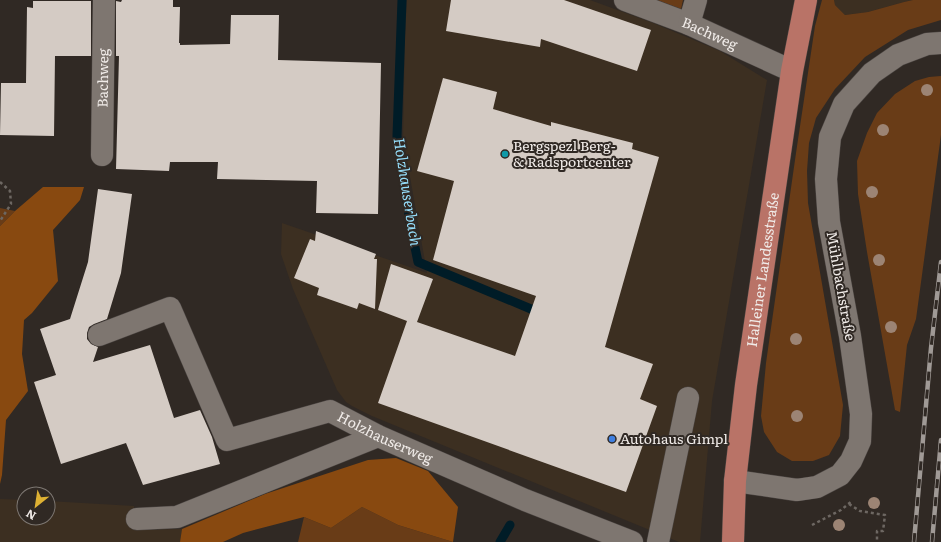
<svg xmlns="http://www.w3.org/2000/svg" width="941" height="542" viewBox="0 0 941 542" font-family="Literata,serif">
<rect width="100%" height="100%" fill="#302924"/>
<g fill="#3c2f21">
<polygon points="407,0 590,0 653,23 720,51 767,80 712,401 700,542 679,542 372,416 352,406 346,402 337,390 293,289 281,254 282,223 427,273 403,137 405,34"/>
<polygon points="834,0 913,0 904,2 868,12 845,15 835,5"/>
<polygon points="0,499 24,500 24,518 48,518 48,501 134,506 134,530 182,529 180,542 0,542"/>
</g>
<g fill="#693c17">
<polygon points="657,0 683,0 681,9"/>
<polygon points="822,0 834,0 835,5 845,15 868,12 904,2 913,0 941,0 941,20 908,30 865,57 835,89 816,118 809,143 807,171 808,203 843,405 840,436 829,455 813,461 792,461 777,452 764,432 761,416 766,363 796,153 815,26"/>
<polygon points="941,76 941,135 916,319 907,345 900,412 895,410 867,252 858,194 857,161 867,133 877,113 895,94 915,81 929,77"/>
<polygon points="0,208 15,211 0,226"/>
<polygon points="362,507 398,525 453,542 298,542 304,517 331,528"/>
</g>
<g fill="#884910">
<polygon points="43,187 84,187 80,200 53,230 58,281 32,313 24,320 22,354 28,391 6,420 2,475 0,484 0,226 15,211"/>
<polygon points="396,458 428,471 458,507 453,542 398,525 362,507 331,528 304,517 243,533 223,542 180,542 182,529 265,494 368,460"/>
</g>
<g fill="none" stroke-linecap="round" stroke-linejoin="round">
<g stroke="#001c27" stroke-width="9">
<polyline points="402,0 397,136 411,228 418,262 531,309"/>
<polyline points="500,542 510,525"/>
</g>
</g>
<g fill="#d4cbc4">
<polygon points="122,0 173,0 173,7 180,7 179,43 180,43 180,45 230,44 231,15 279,15 278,60 381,63 378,214 316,213 317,181 217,179 218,162 170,162 169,171 116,169 119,56 116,56 116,1 121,2"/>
<polygon points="451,0 564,0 651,30 637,71 541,39 540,47 446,31"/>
<polygon points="33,1 91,1 91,56 55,56 54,136 0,135 1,83 26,83 27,7 33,8"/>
<polygon points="443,78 497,92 493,109 551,126 551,122 633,143 632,149 659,157 605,347 653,364 640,399 657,406 626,492 378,403 407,321 378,310 391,264 433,279 417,322 515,356 536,296 433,260 454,181 417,171"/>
<polygon points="98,189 132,194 121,273 107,319 94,324 89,327 87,333 87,339 91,344 98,347 93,362 150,345 174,418 200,410 212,437 220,464 143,485 126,443 61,464 34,382 56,375 40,329 70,319 88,262"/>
<polygon points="316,231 376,254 374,259 377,259 375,309 359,303 357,309 317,295 319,288 294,278 310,239 315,241"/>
</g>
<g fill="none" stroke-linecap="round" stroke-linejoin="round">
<defs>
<g id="minor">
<path id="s1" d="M625,0L689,24L792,71"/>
<polyline points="689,24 696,0"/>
<path id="s2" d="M102,155L104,0"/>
<path id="s3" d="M99,335L170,308L227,440L330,411L378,436L525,500L632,542"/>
<polyline points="735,481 797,490 817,487 840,475 851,461 860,441 861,414 850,336 829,222 826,179 830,137 844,104 872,73 898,55 927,44 941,43"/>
<polyline points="137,519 177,517 378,436"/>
<polyline points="658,542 688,398"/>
</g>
<g id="major">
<path id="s4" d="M733,542L735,481L746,385L792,71L806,0"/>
</g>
</defs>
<use href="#minor" stroke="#4b4542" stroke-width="23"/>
<use href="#major" stroke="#4b4542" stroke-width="23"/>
<g stroke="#6d6762" stroke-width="2.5" stroke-dasharray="3 3" stroke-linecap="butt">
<polyline points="0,182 10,191 11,204 0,221"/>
<polyline points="849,504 860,511 885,515 883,531 877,531 877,542"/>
<polyline points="812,525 841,510 852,501"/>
</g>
<use href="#minor" stroke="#7e7670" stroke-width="22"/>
<use href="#major" stroke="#b97367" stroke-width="22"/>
<defs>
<g id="rail">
<polyline points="914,542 931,348 941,262"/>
<polyline points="932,542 941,440"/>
</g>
</defs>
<use href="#rail" stroke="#a09a96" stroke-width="4.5"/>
<use href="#rail" stroke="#302924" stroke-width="3" stroke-dasharray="9" stroke-linecap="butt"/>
</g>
<g fill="#9c8474">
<circle cx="927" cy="90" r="6"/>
<circle cx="883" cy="130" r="6"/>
<circle cx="872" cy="192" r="6"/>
<circle cx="879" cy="260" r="6"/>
<circle cx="891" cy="327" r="6"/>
<circle cx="796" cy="339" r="6"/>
<circle cx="797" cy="416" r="6"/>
<circle cx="874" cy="503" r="6"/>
<circle cx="839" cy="525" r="6"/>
</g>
<circle fill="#0f9aa8" stroke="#302924" stroke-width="1.5" cx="505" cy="154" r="4"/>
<circle fill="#3f7fe0" stroke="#302924" stroke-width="1.5" cx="612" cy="439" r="4"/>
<g text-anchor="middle" stroke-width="4" stroke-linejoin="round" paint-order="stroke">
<g font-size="14" fill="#f0ebe8" stroke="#302924">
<text dy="5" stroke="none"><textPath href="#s1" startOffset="91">Bachweg</textPath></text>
<text dy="5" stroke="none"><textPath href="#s2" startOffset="77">Bachweg</textPath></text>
<text dy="5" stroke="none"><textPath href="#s4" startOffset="274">Halleiner Landesstraße</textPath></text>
<text transform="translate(841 286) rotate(80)" y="5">Mühlbachstraße</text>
<text dy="5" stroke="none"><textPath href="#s3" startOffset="388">Holzhauserweg</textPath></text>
</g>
<g font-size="14" fill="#f0ebe8" stroke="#302924" text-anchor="start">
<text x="513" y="151">Bergspezl Berg-<tspan x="513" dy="16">&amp; Radsportcenter</tspan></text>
<text x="620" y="444">Autohaus Gimpl</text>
</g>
<g font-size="15" font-style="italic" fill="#95ddfa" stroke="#302924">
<text transform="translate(407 192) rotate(81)" y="5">Holzhauserbach</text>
</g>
</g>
<g transform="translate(36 506) rotate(210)"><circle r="19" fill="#302924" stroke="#7d7772"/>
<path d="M0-3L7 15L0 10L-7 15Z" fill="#deb133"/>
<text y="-6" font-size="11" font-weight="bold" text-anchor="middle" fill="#f0ebe8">N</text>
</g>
</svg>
